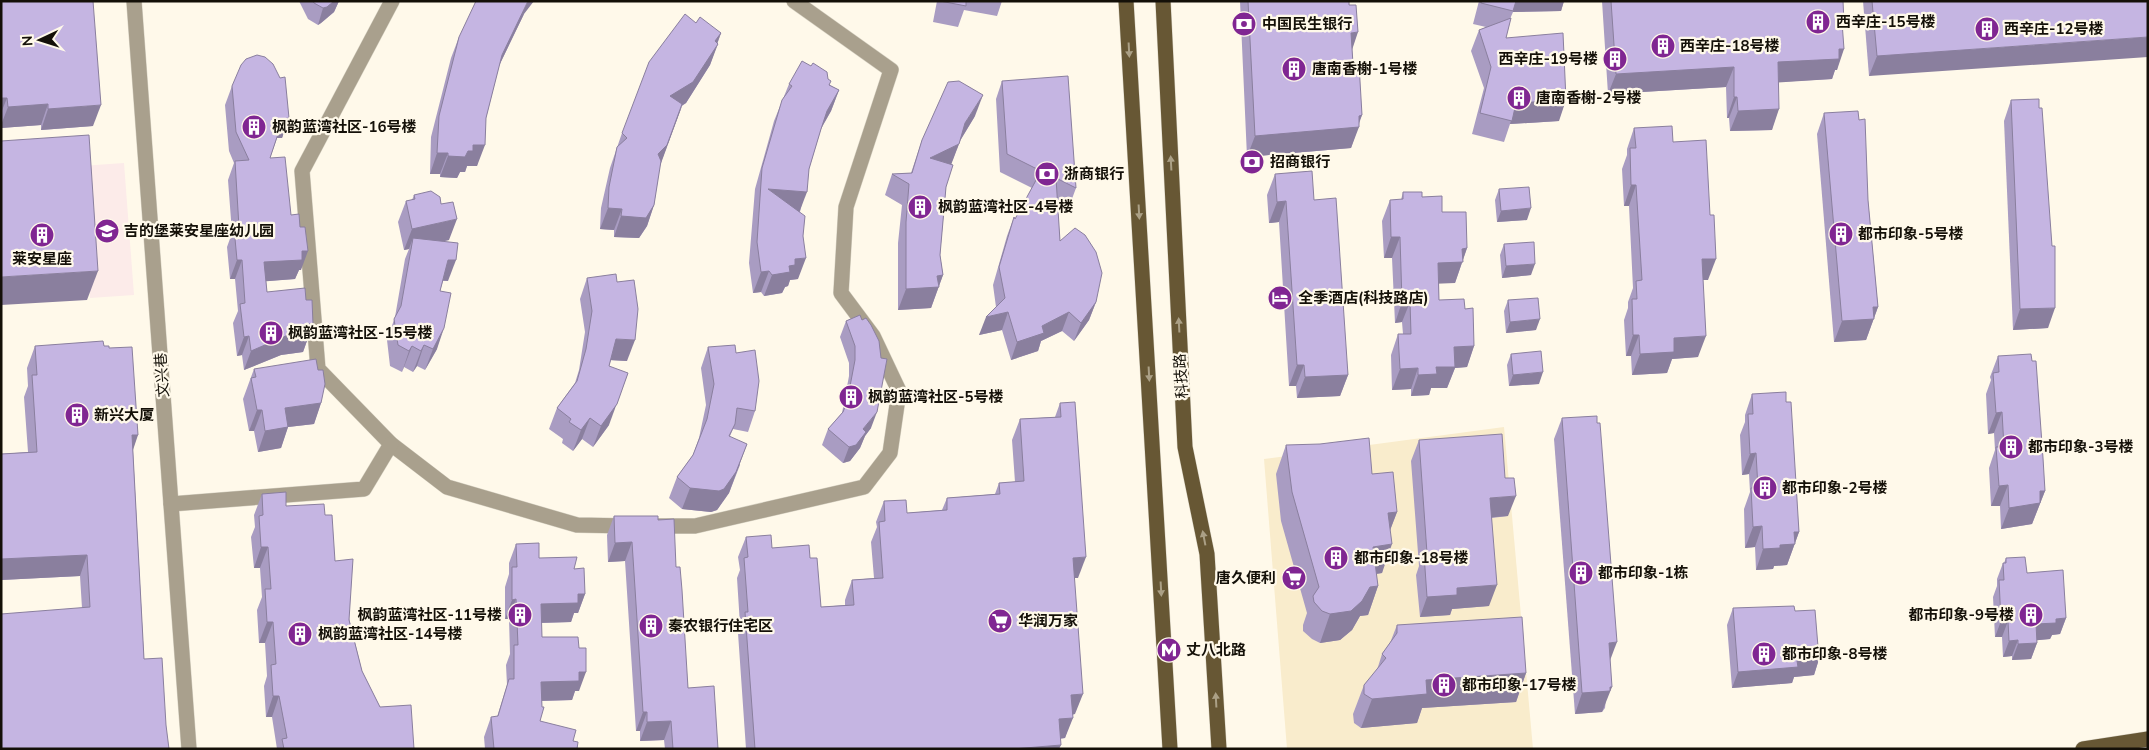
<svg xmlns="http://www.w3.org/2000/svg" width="2149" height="750" viewBox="0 0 2149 750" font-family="'Nunito Sans','Noto Sans SC',sans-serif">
<rect width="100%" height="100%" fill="#fff9ea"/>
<polygon fill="#f9eccc" points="1504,427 1533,749 1287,749 1264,459"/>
<polygon fill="#fcebe9" points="124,163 134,295 90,298 81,166"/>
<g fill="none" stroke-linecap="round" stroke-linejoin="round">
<defs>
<g id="minor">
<polyline points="134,1 189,749"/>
<polyline points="392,1 302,171 318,369 391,444 447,487 577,525 629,526"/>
<polyline points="171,504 364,489 391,444"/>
<polyline points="655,526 695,526 864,487 890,453 899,391 873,336 841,293 846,207 891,70 794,1"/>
</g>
<g id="major">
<polyline points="1126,1 1170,749"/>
<polyline points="1163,1 1185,447 1207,554 1219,749"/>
<polyline points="2083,749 2148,739"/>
</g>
</defs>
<use href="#minor" stroke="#d9d4c6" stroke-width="16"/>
<use href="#major" stroke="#d9d4c6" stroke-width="16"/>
<use href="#minor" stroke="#a9a08d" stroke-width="15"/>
<use href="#major" stroke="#675734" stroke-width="15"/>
</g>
<g fill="#a99cc2">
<polygon points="1,1 93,126 41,130 41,125 1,128"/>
<polygon points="299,1 339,1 334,12 321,23 318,25 308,19"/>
<polygon points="937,1 1002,1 997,16 964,10 958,27 933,22"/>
<polygon points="1240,1 1349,1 1353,64 1362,115 1351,148 1247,157"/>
<polygon points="1479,1 1564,1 1561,11 1513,12 1510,19 1506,38 1559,121 1510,124 1504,142 1472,134 1484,88 1471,51 1479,30 1486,27 1473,24"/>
<polygon points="1602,1 1843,1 1843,26 1837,70 1835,70 1832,79 1778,82 1772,130 1730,131 1729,118 1727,118 1726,87 1608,94"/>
<polygon points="1863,1 2148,1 1869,76"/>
<polygon points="524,14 499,66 486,118 477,166 467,166 465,172 460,172 457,178 440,177 440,174 430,174 431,137 451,58 459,37"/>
<polygon points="696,23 721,33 710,65 686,103 682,106 660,165 654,205 647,226 639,238 614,237 614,230 600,229 601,208 610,168 622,133"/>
<polygon points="828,79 830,85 839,90 831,111 821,129 809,169 800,212 798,279 790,280 788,286 785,287 782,293 764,296 761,292 753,293 749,263 755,189 774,121 789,84"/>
<polygon points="1002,81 1076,188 1069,207 1057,201 1060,241 1096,302 1089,320 1074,341 1062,331 1041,341 1038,351 1011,360 1002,330 979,335 996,307 993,285 1007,236 1014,217 1015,219 1032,188 1000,172 996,99"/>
<polygon points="232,86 289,118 282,138 277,138 270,158 291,215 301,270 299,270 295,279 266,281 267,292 306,300 313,324 303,352 281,355 244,370 242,355 237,356 233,323 238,311 235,279 230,279 227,247 232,233 228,180 234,163 229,151 225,105"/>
<polygon points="2011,100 2052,246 2048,328 2013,330 2004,121"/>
<polygon points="1824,113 1859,120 1868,200 1878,307 1866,340 1834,342 1817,134"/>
<polygon points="975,116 960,141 951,164 946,187 940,255 943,275 931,308 898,310 898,243 902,205 885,195 892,174 911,173 922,140"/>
<polygon points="1634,128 1673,142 1708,280 1703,280 1698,357 1672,359 1667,373 1632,375 1631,356 1626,356 1624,320 1628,308 1628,302 1633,288 1629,206 1624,206 1622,169 1627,155 1627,149"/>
<polygon points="1275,174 1314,200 1348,375 1340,396 1297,398 1296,386 1289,386 1279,222 1269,223 1267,195"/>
<polygon points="1499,189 1527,220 1497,222 1495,200"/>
<polygon points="1403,192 1422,197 1442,212 1467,248 1455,283 1439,283 1439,300 1465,309 1474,346 1467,367 1455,368 1447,388 1431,388 1429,395 1411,396 1411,389 1392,390 1391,355 1398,334 1403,334 1402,322 1395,323 1392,258 1384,258 1382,221 1390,200 1401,200"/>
<polygon points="414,195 449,240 443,241 448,281 443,281 440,291 437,349 425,370 417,366 413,372 404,367 402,372 390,366 387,340 395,317 405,259 409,249 404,250 398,222 406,201 412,200"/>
<polygon points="1504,244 1531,275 1502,278 1500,255"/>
<polygon points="587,278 627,361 611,360 609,366 609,425 593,447 582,439 573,451 562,443 563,439 549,429 557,408 575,383 579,370 585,332 580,299"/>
<polygon points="1508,300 1536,330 1506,333 1504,311"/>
<polygon points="860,315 871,428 865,436 860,448 850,461 843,463 822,445 828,429 842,413 849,376 849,363 840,337 846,321"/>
<polygon points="35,346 104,346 133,451 144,659 166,725 82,608 80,576 1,580 1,454 28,452 24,397 28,386 27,368"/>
<polygon points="708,347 736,353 755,411 748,432 733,429 730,436 740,465 729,493 717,510 711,512 682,509 669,498 677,477 693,455 699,438 706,405 701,368"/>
<polygon points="1511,354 1539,384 1509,386 1507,365"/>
<polygon points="1998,356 2045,491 2032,524 2001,529 2000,506 1991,506 1989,468 1995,450 1994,433 1988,434 1986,394 1991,380 1990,377"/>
<polygon points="254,369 321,403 314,424 288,427 281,448 258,452 254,431 249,431 243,399"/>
<polygon points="1752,394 1786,402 1799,532 1787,565 1774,566 1773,569 1756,570 1755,547 1745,548 1744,509 1750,492 1749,474 1742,475 1740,435 1745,422 1745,415"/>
<polygon points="1060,403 1078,578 1074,578 1075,714 1072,715 1065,738 1060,739 1059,749 746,749 738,633 740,625 737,578 740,570 738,557 746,537 772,548 810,558 821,607 845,605 845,600 852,580 874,578 871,542 877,527 876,522 884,501 907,513 942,510 947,498 995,494 999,483 1015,482 1012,440 1020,419 1055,417"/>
<polygon points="1562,418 1610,660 1605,708 1602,712 1575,714 1554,439"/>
<polygon points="1419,440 1508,516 1492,518 1489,606 1452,609 1450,615 1420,617 1416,575 1419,566 1411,461"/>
<polygon points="1286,445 1372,474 1397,512 1390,530 1382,573 1376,574 1378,586 1368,615 1360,616 1352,630 1340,640 1320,643 1312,639 1303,631 1303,625 1307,613 1281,521 1276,474"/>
<polygon points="262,494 286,506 325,515 335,561 362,671 380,707 414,749 277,749 272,717 266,717 264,686 267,676 265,643 259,643 257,610 262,597 260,568 254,568 251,537 255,527 254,515"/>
<polygon points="614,516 658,520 676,567 688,688 718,749 665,749 664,740 640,741 640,731 636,731 625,561 608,562 607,535"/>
<polygon points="516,544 539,558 574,569 585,594 578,613 574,613 571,622 541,623 542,637 579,691 575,691 572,700 542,701 540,721 573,741 577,749 485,749 484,737 491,717 497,717 507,685 506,665 510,654 509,619 505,619 505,587 509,574 509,563"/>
<polygon points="2006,558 2027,573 2066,618 2060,634 2052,635 2050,639 2036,640 2037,643 2031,659 2012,660 2012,656 2003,657 2002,637 1995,637 1993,597 1997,586 1997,579 2003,563 2004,563"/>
<polygon points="1733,608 1795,611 1819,659 1814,675 1794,677 1792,683 1732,688 1727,625"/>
<polygon points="1397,625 1526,673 1516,702 1422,708 1417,723 1361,728 1354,723 1353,714 1364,685 1377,670 1382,654 1390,643"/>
</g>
<g fill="#8a7f9e">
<polygon points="334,1 339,1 334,12 321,23 318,25 323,8"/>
<polygon points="528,1 534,1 524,14 494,76 502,55"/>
<polygon points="1514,1 1564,1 1561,11 1513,12"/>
<polygon points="1358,32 1351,53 1351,33"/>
<polygon points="721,33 715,49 718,44 710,65 686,103 662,117 670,96"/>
<polygon points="2148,37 2148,57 1869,76 1877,56"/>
<polygon points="1839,49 1844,49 1837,70 1835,70 1832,79 1770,83 1778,62"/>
<polygon points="1734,67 1726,87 1608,94 1616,74"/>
<polygon points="839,90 831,111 819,132 827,111"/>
<polygon points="983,95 975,116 958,144 965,123"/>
<polygon points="1734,97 1737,97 1729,118 1727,118"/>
<polygon points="1,98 7,98 1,113"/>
<polygon points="1566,100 1559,121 1510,124 1516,103"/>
<polygon points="48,104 41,125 1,128 1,125 8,107"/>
<polygon points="101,105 93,126 41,130 48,109"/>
<polygon points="682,106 660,166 658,154"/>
<polygon points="1779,109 1772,130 1730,131 1738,111"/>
<polygon points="1362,115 1357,127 1359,127 1351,148 1247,157 1255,136"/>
<polygon points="289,118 282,138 276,138 283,119"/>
<polygon points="959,144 951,165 930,158"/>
<polygon points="473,145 485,145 477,166 467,166 465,172 460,172 457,178 440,177 448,156 468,151"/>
<polygon points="437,153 448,153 440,174 430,174"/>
<polygon points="1631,185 1636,185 1629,206 1624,206"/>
<polygon points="768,189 807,192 799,213"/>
<polygon points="1286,201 1279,222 1269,223 1277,202"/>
<polygon points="654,205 647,226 639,238 614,237 621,216"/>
<polygon points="608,208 622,209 614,230 600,229"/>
<polygon points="1531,208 1527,220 1497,222 1501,211"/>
<polygon points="457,219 449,240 411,249 413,238 409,249 404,250 412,229"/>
<polygon points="1391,237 1400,237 1392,258 1384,258"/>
<polygon points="1467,248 1455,283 1430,284 1438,263 1462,249"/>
<polygon points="302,251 308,251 301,270 299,270 295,279 257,282 264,262"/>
<polygon points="806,258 798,279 790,280 788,286 785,287 782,293 764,296 772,275 789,266 795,259"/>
<polygon points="1702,259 1716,259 1708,280 1695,280"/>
<polygon points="237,260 242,260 235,279 230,279"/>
<polygon points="448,260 456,260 448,281 440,280"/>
<polygon points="1535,264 1531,275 1502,278 1506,266"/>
<polygon points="98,271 87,300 1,305 1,277"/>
<polygon points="769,271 761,292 753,293 761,272"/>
<polygon points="943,275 931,308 898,310 906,289 937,276"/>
<polygon points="1096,302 1089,320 1074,341 1081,323"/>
<polygon points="1402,302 1410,302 1402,322 1395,323"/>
<polygon points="1873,307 1878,307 1866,340 1834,342 1842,321"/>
<polygon points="2055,308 2048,328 2013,330 2020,309"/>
<polygon points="1008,312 1002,330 979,335 986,317"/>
<polygon points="1069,312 1062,331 1041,341 1038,351 1011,360 1017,342 1042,326"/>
<polygon points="1540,319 1536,330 1506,333 1510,322"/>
<polygon points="309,324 313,324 303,352 281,355 244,370 251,351"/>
<polygon points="444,328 437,349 425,370 433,349"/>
<polygon points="1633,335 1639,335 1631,356 1626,356"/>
<polygon points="249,336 242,355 237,356 244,337"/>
<polygon points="1706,336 1698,357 1672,359 1667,373 1632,375 1640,354 1674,338"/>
<polygon points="616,339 635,340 627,361 608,360"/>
<polygon points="424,345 417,366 413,372 421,351"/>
<polygon points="412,346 404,367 402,372 409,351"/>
<polygon points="1474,346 1467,367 1455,368 1447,388 1431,388 1429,395 1411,396 1418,375 1436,367 1454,347"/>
<polygon points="1297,365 1304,365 1296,386 1289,386"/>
<polygon points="1418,368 1411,389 1392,390 1400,369"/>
<polygon points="1543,372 1539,384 1509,386 1513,375"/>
<polygon points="628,373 609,425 593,447 601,426"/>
<polygon points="1348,375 1340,396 1297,398 1305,377"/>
<polygon points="321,403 314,424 288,427 281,448 258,452 265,431 285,408"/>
<polygon points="257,410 262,410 254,431 249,431"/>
<polygon points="877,412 871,428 865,436 860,448 850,461 843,463 849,447"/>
<polygon points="2002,412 1994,433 1988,434 1996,413"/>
<polygon points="590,418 582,439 573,451 581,430"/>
<polygon points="132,435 138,435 131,456"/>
<polygon points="747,444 729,493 717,510 711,512 682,509 690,488"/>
<polygon points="1756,453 1749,474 1742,475 1750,454"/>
<polygon points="2008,485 2000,506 1991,506 1999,486"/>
<polygon points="2040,491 2045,491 2032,524 2001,529 2009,508"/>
<polygon points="1516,496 1508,516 1483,518 1490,498"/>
<polygon points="1397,512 1386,541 1388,513"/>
<polygon points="1762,526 1755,547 1745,548 1753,527"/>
<polygon points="1794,532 1799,532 1787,565 1774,566 1773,569 1756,570 1763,549 1780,545"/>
<polygon points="632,542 625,561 608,562 615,543"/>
<polygon points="1392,544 1382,573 1362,576 1373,547"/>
<polygon points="261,547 268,547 260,568 254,568"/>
<polygon points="87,555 80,576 1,580 1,559"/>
<polygon points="1086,557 1078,578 1066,578 1073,558"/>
<polygon points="1497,585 1489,606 1452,609 1450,615 1420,617 1427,597 1457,588"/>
<polygon points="1378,586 1368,615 1360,616 1352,630 1340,640 1320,643 1330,614 1370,587"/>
<polygon points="578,594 585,594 578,613 574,613 571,622 534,623 541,604"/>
<polygon points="516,599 509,619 505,619 512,600"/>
<polygon points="2066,618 2060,634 2052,635 2050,639 2030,641 2036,624 2056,619"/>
<polygon points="2001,621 2008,621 2002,637 1995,637"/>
<polygon points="267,622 273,622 265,643 259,643"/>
<polygon points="2018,640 2012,656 2003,657 2009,641"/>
<polygon points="1617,642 1609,663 1609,643"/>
<polygon points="2037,643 2031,659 2012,660 2018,644"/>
<polygon points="1819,659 1814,675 1794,677 1792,683 1732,688 1738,672 1797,661"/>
<polygon points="579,672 586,672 579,691 575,691 572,700 534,701 541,682"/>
<polygon points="1526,673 1516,702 1422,708 1417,723 1361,728 1372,699 1426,680"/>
<polygon points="1610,687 1612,687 1602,712 1575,714 1582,693"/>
<polygon points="1083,694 1075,714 1064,715 1071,695"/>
<polygon points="273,696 279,696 272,717 266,717"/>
<polygon points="643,712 647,712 640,731 636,731"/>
<polygon points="1073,718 1065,738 1051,739 1059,719"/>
<polygon points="671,721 664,740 640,741 647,722"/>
<polygon points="1061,745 1059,749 1013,749"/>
</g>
<g fill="#c5b5e2" stroke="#8a7f9e">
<polygon points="1,1 93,1 101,105 48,109 48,104 8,107 7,98 1,98"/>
<polygon points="313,1 334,1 327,7 323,8 314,3"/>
<polygon points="476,1 528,1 502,55 486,118 485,145 473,145 473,151 468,151 465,157 448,156 448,153 437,153 439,116 459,37"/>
<polygon points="940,1 966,1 966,6"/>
<polygon points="1248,1 1349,1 1349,5 1356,5 1358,32 1351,33 1353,64 1359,64 1362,115 1359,116 1359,127 1255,136"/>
<polygon points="1481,1 1516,1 1513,11 1481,3"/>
<polygon points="1611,1 1843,1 1844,22 1842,22 1844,49 1839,49 1839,59 1778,62 1779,109 1738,111 1737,97 1734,97 1734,67 1616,74"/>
<polygon points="1872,1 2148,1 2148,37 1877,56"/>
<polygon points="685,14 696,23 700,17 721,33 715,41 718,44 693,82 670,96 682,104 667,145 658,154 661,161 654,205 646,218 621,216 622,209 608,208 609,187 617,147 627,138 622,133 649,62"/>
<polygon points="1511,18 1506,38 1563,33 1566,100 1516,103 1512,121 1480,113 1491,67 1479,30"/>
<polygon points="257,55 265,57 273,64 280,78 285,77 289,118 283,119 270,158 285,157 291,215 299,214 300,227 305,227 308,251 302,251 302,260 264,262 267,292 305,288 306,300 312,300 313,324 309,324 310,333 288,335 251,351 249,336 244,337 240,304 245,303 242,260 237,260 234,228 239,227 235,161 249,160 236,132 232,86 241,65 246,59"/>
<polygon points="802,61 811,66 813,63 827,72 828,79 831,81 829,85 839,90 827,111 821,129 809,169 807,192 768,189 805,216 803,236 806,258 795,259 795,265 789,266 790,272 772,275 769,271 761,272 757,242 762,168 782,100 792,86 789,84"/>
<polygon points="1068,76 1076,188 1056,178 1060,241 1075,228 1085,235 1096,252 1102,273 1096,302 1081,323 1069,312 1042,326 1044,333 1017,342 1008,312 986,317 1005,298 999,267 1014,217 1015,219 1041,171 1007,154 1002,81"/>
<polygon points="959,81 983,95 965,123 959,144 930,158 953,165 946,187 940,255 943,275 937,276 939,287 906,289 906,222 909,184 892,174 912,173 922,140 948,82"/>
<polygon points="2039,99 2039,108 2042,108 2052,246 2055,246 2055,308 2020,309 2011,100"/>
<polygon points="1858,111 1859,120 1865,119 1868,200 1878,307 1873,307 1874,319 1842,321 1824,113"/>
<polygon points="1672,126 1673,142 1706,140 1710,215 1714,215 1716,259 1702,259 1706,336 1674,338 1674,352 1640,354 1639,335 1633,335 1632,299 1637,299 1636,281 1642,280 1636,185 1631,185 1630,148 1636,148 1634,128"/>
<polygon points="89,135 98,271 1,277 1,141"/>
<polygon points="1312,171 1314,200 1336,198 1348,375 1305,377 1304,365 1297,365 1286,201 1277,202 1275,174"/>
<polygon points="1529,187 1531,208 1501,211 1499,189"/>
<polygon points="431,191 440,197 441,204 453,202 457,219 412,229 406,201 415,199 414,195"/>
<polygon points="1403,192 1422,192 1422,197 1442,196 1442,212 1466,212 1467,248 1462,249 1463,262 1438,263 1439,300 1464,299 1465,309 1473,308 1474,346 1454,347 1455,367 1436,367 1437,374 1418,375 1418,368 1400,369 1398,334 1411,334 1410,302 1402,302 1400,237 1391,237 1390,200 1403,199"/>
<polygon points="413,238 458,243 456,260 448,260 440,291 451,293 444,328 433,349 424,345 421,351 412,346 409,351 398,345 394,319 401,306"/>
<polygon points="1534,242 1535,264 1506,266 1504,244"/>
<polygon points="616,274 617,282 634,280 638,309 635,340 616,339 609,366 628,373 617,404 601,426 590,418 581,430 569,422 571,419 557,408 577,381 586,349 592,311 587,278"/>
<polygon points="1538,298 1540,319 1510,322 1508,300"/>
<polygon points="860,315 862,320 866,318 871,325 879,341 881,358 887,359 877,412 863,429 866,432 856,445 849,447 828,429 843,412 847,402 855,360 855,346 846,321"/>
<polygon points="103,341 104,346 109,346 109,348 132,347 138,435 132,435 144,659 162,658 166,725 169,749 1,749 1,614 90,607 87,555 1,559 1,454 37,452 32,375 37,375 35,346"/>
<polygon points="735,345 736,353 755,350 759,381 755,411 737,408 735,424 729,436 747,444 736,472 724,489 719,491 690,488 677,477 693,455 707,419 714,384 708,347"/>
<polygon points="1541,351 1543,372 1513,375 1511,354"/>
<polygon points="2031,354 2032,361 2036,361 2043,458 2045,491 2040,491 2040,503 2009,508 2008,485 1999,486 1996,447 2004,447 2002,412 1996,413 1993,373 1999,372 1998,356"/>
<polygon points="316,359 318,370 323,370 325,384 321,403 285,408 288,427 265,431 262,410 257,410 251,378 256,377 254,369"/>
<polygon points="1786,392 1786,402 1791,402 1799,532 1794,532 1795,544 1780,545 1780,548 1763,549 1762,526 1753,527 1751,488 1758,488 1756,453 1750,454 1748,414 1753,414 1752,394"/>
<polygon points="1075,402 1086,557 1073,558 1083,694 1071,695 1073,718 1059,719 1061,745 1013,749 755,749 745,612 748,612 744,558 748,557 746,537 771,535 772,548 809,545 810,558 817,558 821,607 854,605 852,580 883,578 879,522 885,521 884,501 906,500 907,513 947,510 947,498 1000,494 999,483 1024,481 1020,419 1061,417 1060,403"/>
<polygon points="1597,416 1597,423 1600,423 1617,642 1609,643 1612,687 1610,687 1610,691 1582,693 1562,418"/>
<polygon points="1502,434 1505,478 1514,478 1516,496 1490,498 1497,585 1457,588 1457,595 1427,597 1424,554 1427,553 1419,440"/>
<polygon points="1369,438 1372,474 1393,472 1397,512 1388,513 1392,544 1373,547 1378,586 1370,587 1362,601 1351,611 1330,614 1322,611 1314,602 1313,596 1319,587 1292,492 1286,445 1320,444"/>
<polygon points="286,492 286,506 324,504 325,515 332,515 335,561 353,559 349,620 362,671 380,707 411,705 414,749 284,749 282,739 287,738 279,696 273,696 271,665 276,664 273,622 267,622 265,589 271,589 268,547 261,547 259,516 263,515 262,494"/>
<polygon points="614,516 658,516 658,520 674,519 676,567 680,567 682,590 688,688 714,686 718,749 673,749 671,721 647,722 647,712 643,712 632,542 615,543"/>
<polygon points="539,543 539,558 577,557 574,569 584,568 585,594 578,594 578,603 541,604 542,637 578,637 579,648 586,648 586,672 579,672 579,681 541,682 542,707 544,707 540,721 576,730 573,741 578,742 577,749 494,749 491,717 498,716 509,679 514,679 514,645 518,645 516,599 512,600 512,567 517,567 516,544"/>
<polygon points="2025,557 2027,573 2063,570 2066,618 2056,619 2056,623 2036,624 2037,643 2018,644 2018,640 2009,641 2008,621 2001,621 1999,580 2004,580 2003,563 2006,563 2006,558"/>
<polygon points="1794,606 1795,611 1815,610 1819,659 1797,661 1798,667 1738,672 1733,608"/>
<polygon points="1522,617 1526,673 1426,680 1427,694 1372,699 1364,694 1364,685 1386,658 1382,654 1397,633 1397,625"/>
</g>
<defs><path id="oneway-solid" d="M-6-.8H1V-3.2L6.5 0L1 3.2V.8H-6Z" transform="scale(1.25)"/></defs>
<g fill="#aba086">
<use href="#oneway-solid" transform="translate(1129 50) rotate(87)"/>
<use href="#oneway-solid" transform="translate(1171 163) rotate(-93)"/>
<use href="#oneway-solid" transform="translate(1139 212) rotate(87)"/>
<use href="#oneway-solid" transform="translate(1179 325) rotate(-93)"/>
<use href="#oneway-solid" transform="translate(1149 374) rotate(87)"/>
<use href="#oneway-solid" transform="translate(1204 538) rotate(-101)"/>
<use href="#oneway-solid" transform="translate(1161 589) rotate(87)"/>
<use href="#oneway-solid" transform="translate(1216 700) rotate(-93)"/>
</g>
<defs>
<symbol id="building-disc" viewBox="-11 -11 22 22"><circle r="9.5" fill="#802692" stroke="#fff9ea"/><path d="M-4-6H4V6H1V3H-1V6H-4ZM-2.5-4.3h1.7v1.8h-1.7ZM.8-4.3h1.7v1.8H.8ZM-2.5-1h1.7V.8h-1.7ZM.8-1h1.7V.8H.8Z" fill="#fff"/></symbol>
<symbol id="bank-disc" viewBox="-11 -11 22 22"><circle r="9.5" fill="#802692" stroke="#fff9ea"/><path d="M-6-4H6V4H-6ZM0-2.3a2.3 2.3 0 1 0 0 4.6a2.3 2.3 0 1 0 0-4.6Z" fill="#fff"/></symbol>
<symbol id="school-disc" viewBox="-11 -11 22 22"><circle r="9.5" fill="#802692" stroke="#fff9ea"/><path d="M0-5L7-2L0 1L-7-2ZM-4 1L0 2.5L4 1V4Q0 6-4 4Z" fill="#fff"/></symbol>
<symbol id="hotel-disc" viewBox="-11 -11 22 22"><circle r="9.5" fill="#802692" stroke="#fff9ea"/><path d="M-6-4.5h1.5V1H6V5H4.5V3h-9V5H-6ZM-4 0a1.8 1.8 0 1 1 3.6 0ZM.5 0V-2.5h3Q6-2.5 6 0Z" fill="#fff"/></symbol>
<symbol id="supermarket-disc" viewBox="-11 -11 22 22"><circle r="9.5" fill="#802692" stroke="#fff9ea"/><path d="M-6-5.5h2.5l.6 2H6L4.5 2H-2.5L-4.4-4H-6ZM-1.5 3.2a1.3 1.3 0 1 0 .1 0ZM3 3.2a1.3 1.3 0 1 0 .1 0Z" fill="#fff"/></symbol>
<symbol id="metro-disc" viewBox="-11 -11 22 22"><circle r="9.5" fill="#802692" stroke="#fff9ea"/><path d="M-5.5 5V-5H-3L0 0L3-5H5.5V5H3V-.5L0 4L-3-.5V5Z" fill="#fff"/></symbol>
</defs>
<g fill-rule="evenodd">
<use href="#building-disc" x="1804" y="8" width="28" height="28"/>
<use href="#bank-disc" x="1230" y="10" width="28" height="28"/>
<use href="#building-disc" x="1973" y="15" width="28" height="28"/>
<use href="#building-disc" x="1649" y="32" width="28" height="28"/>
<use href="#building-disc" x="1601" y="45" width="28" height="28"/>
<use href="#building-disc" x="1280" y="55" width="28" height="28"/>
<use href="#building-disc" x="1505" y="84" width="28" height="28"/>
<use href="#building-disc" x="240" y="113" width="28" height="28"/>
<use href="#bank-disc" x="1238" y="148" width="28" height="28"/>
<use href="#bank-disc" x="1033" y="160" width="28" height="28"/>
<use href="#building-disc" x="906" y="193" width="28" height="28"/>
<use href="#school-disc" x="93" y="217" width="28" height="28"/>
<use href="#building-disc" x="1827" y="220" width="28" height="28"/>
<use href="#building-disc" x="28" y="221" width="28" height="28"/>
<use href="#hotel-disc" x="1266" y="284" width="28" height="28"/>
<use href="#building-disc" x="257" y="319" width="28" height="28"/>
<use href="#building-disc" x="837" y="383" width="28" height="28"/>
<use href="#building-disc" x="63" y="401" width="28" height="28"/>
<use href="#building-disc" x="1997" y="433" width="28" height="28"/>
<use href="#building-disc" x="1751" y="474" width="28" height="28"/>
<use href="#building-disc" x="1322" y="544" width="28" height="28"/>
<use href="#building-disc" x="1567" y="559" width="28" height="28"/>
<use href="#supermarket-disc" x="1280" y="564" width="28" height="28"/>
<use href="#building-disc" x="506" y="601" width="28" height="28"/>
<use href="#building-disc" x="2017" y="601" width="28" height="28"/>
<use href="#supermarket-disc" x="986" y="607" width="28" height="28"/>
<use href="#building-disc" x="637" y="612" width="28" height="28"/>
<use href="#building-disc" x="286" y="620" width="28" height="28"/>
<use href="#metro-disc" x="1155" y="636" width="28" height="28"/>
<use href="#building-disc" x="1750" y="640" width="28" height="28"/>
<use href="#building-disc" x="1430" y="671" width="28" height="28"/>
</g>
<g text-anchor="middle" stroke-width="4.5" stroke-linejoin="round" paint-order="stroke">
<g font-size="15" font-weight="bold" fill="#141008" stroke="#fff9ea" text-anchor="start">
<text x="1836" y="27">西辛庄-15号楼</text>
<text x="1262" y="29">中国民生银行</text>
<text x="2004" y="34">西辛庄-12号楼</text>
<text x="1680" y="51">西辛庄-18号楼</text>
<text x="1598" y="64" text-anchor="end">西辛庄-19号楼</text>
<text x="1312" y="74">唐南香榭-1号楼</text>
<text x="1536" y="103">唐南香榭-2号楼</text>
<text x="272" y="132">枫韵蓝湾社区-16号楼</text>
<text x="1270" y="167">招商银行</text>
<text x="1064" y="179">浙商银行</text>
<text x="938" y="212">枫韵蓝湾社区-4号楼</text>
<text x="124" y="236">吉的堡莱安星座幼儿园</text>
<text x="1858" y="239">都市印象-5号楼</text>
<text x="42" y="264" text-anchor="middle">莱安星座</text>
<text x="1298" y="303">全季酒店(科技路店)</text>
<text x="288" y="338">枫韵蓝湾社区-15号楼</text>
<text x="868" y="402">枫韵蓝湾社区-5号楼</text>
<text x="94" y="420">新兴大厦</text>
<text x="2028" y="452">都市印象-3号楼</text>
<text x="1782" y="493">都市印象-2号楼</text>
<text x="1354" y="563">都市印象-18号楼</text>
<text x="1598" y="578">都市印象-1栋</text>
<text x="1276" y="583" text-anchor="end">唐久便利</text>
<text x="502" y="620" text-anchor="end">枫韵蓝湾社区-11号楼</text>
<text x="2014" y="620" text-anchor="end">都市印象-9号楼</text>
<text x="1018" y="626">华润万家</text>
<text x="668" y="631">秦农银行住宅区</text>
<text x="318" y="639">枫韵蓝湾社区-14号楼</text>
<text x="1186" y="655">丈八北路</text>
<text x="1782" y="659">都市印象-8号楼</text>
<text x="1462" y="690">都市印象-17号楼</text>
</g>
<g font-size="15" fill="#141008" stroke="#fff9ea">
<text transform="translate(162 375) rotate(-94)" y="5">文兴巷</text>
<text transform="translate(1181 376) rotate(-93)" y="5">科技路</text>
</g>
</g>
<rect width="2149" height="750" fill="none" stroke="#141008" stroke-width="5"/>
<g transform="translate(40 40) rotate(266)" stroke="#fff9ea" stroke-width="4" paint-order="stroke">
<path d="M0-4L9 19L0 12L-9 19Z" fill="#141008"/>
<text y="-8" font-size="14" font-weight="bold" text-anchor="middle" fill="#141008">N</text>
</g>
</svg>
